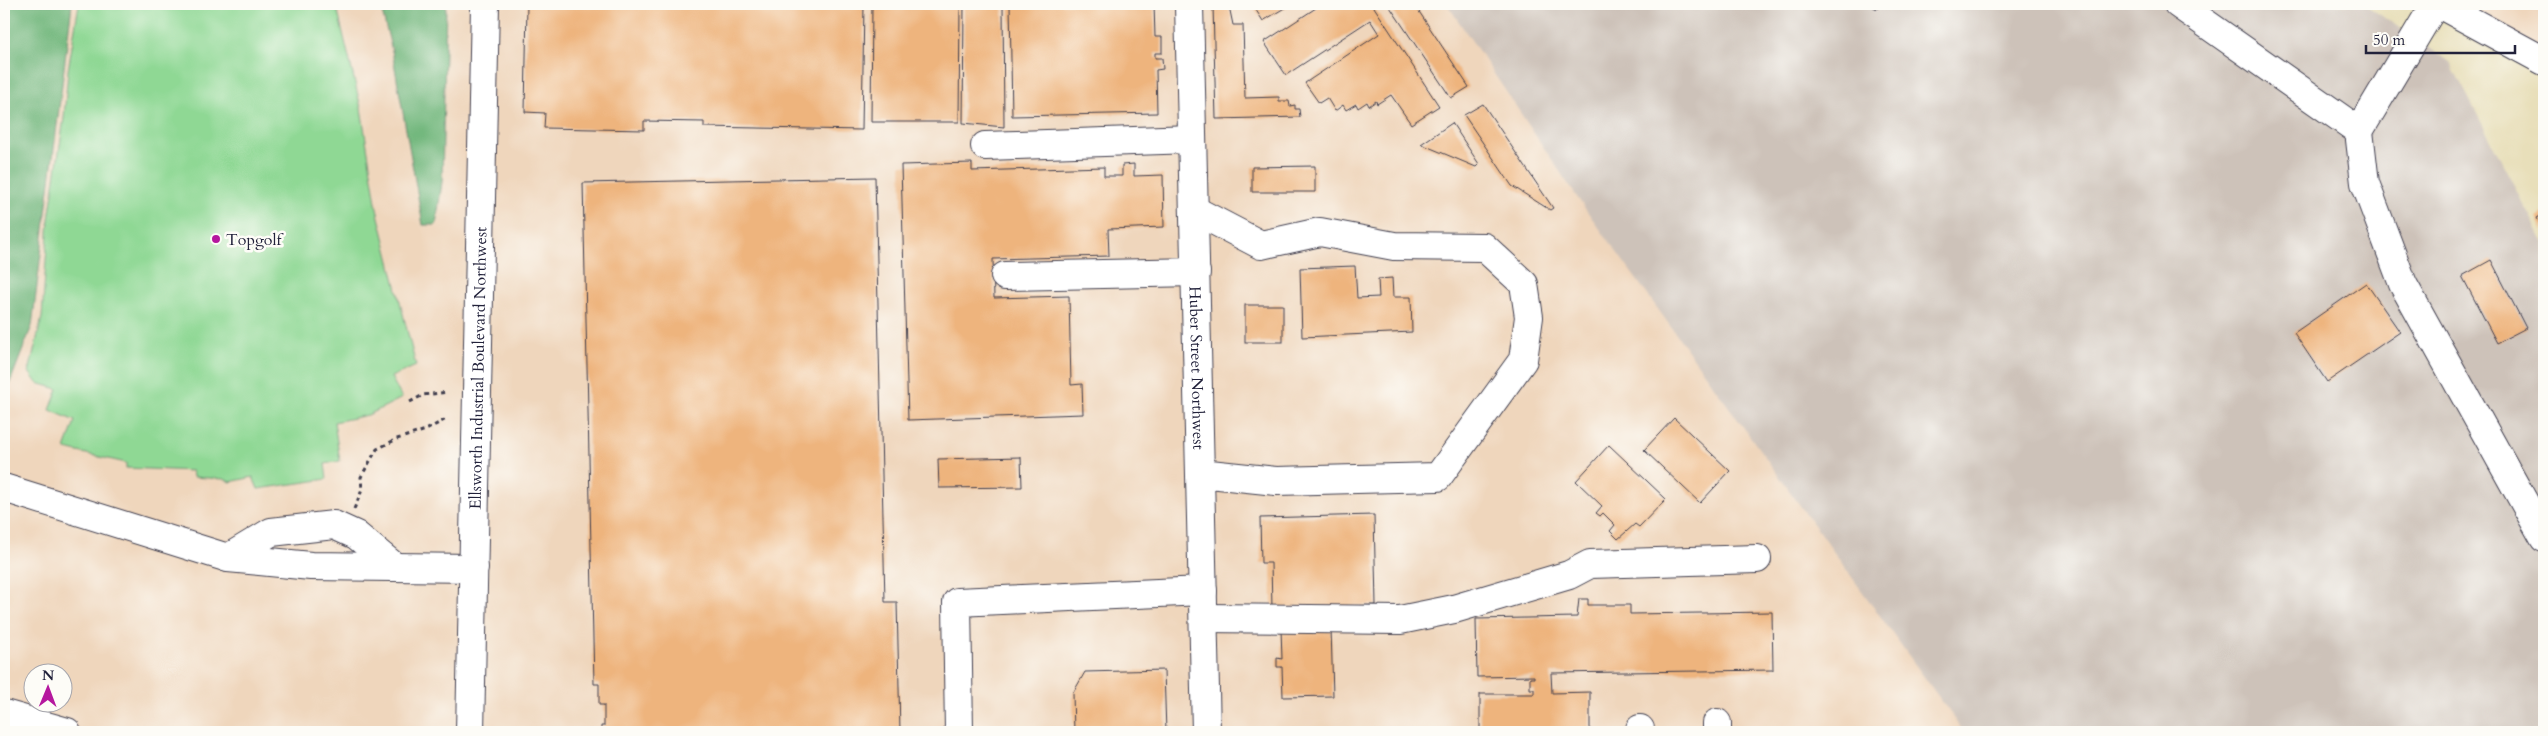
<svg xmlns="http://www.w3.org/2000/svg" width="2548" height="736" viewBox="0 0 2548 736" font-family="Cardo,serif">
<rect width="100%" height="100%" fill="#fdfcf7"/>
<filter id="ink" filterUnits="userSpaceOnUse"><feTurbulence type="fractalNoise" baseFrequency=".02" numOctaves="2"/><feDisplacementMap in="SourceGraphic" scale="10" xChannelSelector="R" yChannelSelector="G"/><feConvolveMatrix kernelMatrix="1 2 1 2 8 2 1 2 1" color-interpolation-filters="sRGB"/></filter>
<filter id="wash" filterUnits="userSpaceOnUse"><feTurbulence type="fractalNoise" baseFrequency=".0096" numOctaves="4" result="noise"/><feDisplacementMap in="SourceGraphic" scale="20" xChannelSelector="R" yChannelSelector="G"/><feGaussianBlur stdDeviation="1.12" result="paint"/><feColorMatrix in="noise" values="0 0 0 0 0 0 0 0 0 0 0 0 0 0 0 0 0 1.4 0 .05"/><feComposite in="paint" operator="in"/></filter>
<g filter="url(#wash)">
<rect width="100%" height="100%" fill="#e8dfba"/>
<g fill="#efd6bc" fill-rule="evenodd">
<path d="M72,4H1498L2001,732H4V388L9,384L32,326ZM32,674H62V704H32Z"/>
<polygon points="2448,4 2544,4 2544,65"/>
</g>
<polygon fill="#cdc2b9" points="1447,4 2364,4 2450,62 2544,243 2544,732 1964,732 1579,200"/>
<polygon fill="#8fd894" stroke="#587d68" points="79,4 336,4 361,108 377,209 416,366 391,377 402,398 368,415 334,422 340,461 325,464 327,479 258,489 253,477 230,482 224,479 193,477 192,471 126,468 126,463 65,449 75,421 50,410 58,389 37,383 29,372 42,317 49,219 64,118 68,70"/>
<g fill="#73b87e" stroke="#4a6d5c">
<polygon points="4,4 72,4 32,326 9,385 4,387"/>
<polygon points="380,4 446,4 442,182 436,225 423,225 392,51"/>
</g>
<g id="blocks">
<g fill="#eeb47d">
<polygon points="527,4 864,4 862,130 704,127 704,122 644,121 644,130 544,128 545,113 525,112"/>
<polygon points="872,4 960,4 959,122 871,122"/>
<polygon points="964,4 1003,4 1004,127 963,123"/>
<polygon points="1010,4 1154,4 1155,37 1162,37 1162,53 1155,53 1155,58 1162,58 1163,69 1156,70 1157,113 1012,116"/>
<polygon points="1252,4 1291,4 1263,21"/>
<polygon points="1322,4 1372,4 1439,106 1411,124 1391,95 1377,104 1376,101 1369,106 1367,102 1358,108 1356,104 1346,110 1343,105 1335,111 1327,98 1319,103 1305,83 1379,34 1370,20 1286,75 1264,42"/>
<polygon points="1388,4 1414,4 1469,87 1451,98"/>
<polygon points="1868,4 1880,4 1877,9"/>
<polygon points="1213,6 1229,6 1233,25 1243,25 1245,98 1279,97 1279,101 1289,101 1290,106 1295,105 1295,109 1299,109 1300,117 1216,119"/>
<polygon points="1483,104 1553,208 1550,210 1512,186 1464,115"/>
<polygon points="1452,123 1479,164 1476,167 1421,144"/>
<polygon points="972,163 972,171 1104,167 1104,176 1122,176 1122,165 1134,164 1134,176 1163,175 1164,227 1108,229 1109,256 993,259 994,298 1069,296 1071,385 1082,384 1083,414 908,420 901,165"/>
<polygon points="1315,166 1315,192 1252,192 1252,167"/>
<polygon points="875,177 885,602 897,602 900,732 601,732 601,726 604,726 604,705 599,705 599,684 594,684 583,183"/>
<polygon points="2544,214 2544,231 2537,218"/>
<polygon points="2491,260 2526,328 2497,343 2462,276"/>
<polygon points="1355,266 1357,298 1379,297 1378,279 1392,278 1393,297 1411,297 1412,332 1302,337 1300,268"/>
<polygon points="2366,283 2400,332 2327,382 2294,333"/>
<rect x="1245" y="305" width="38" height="37"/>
<polygon points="1674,418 1730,471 1700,503 1644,450"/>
<polygon points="1609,445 1666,499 1639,527 1635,524 1618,539 1610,531 1615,525 1603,513 1600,516 1596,513 1602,506 1576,481"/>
<polygon points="1021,457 1022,487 939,488 938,459"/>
<polygon points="1374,515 1376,605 1272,608 1271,563 1261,563 1260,518"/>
<polygon points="1579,599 1588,599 1588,605 1630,605 1630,614 1772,612 1773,670 1551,673 1552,693 1590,692 1590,732 1480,732 1480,694 1534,694 1534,689 1530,689 1530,678 1534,678 1534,676 1477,677 1476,619 1577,617"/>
<polygon points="1331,628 1333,696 1283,697 1282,667 1277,667 1277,658 1282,659 1281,629"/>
<polygon points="1164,670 1166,732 1074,732 1073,693 1085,672"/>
</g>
</g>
</g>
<g filter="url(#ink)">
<use href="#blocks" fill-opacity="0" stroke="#403e4e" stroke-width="1"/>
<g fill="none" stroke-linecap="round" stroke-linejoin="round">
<defs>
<g id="minor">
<path id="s1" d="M1189,4L1206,732"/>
<polyline points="2178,4 2359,131"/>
<polyline points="2435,4 2359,131 2365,183 2403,284 2544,538"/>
<polyline points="2439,4 2544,61"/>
<polyline points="985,146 1192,139"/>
<polyline points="1194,210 1261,245 1320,232 1394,246 1484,247 1524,284 1529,317 1523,360 1438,477 1276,481 1200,473"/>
<polyline points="1005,276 1196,272"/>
<polyline points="4,488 228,558 311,566 474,568"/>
<polyline points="228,558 271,532 334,525 356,535 395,567"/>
<polyline points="1204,618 1400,620 1454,609 1569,575 1590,564 1757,559"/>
<polyline points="4,714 67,732"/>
<polyline points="1717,723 1717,732"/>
<polyline points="1640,729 1640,732"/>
<path id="s2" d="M470,732L485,4"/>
<polyline points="959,732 957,602 1203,591"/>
</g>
</defs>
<use href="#minor" stroke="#403e4e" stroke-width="30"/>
<g stroke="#403e4e" stroke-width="3" stroke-dasharray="4 4" stroke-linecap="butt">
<polyline points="410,402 423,395 448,392"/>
<polyline points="354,509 362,490 361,477 377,449 397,439 426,430 448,418"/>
</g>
<use href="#minor" stroke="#fff" stroke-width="28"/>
</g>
</g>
<circle fill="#b5179e" stroke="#fdfcf7" stroke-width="2" cx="216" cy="239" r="5"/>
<g text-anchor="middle" stroke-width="5" stroke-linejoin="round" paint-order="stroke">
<g font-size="16" fill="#22223b" stroke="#fdfcf7" text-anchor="start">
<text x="226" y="245">Topgolf</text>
</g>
<g font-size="16" fill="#22223b" stroke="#fdfcf7">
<text dy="6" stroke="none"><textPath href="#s2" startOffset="364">Ellsworth Industrial Boulevard Northwest</textPath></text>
<text dy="6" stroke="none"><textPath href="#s1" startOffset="364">Huber Street Northwest</textPath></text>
</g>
</g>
<rect width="2548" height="736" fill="none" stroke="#fdfcf7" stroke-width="20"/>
<g transform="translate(48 688) rotate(1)"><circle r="24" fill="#fdfcf7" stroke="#a5a5ac"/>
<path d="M0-4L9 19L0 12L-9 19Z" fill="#b5179e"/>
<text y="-8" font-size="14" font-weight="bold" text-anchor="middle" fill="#22223b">N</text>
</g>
<path d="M2366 45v8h149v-8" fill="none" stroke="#22223b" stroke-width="2.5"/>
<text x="2373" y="45" font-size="15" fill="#22223b" stroke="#fdfcf7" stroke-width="4" paint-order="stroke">50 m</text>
</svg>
